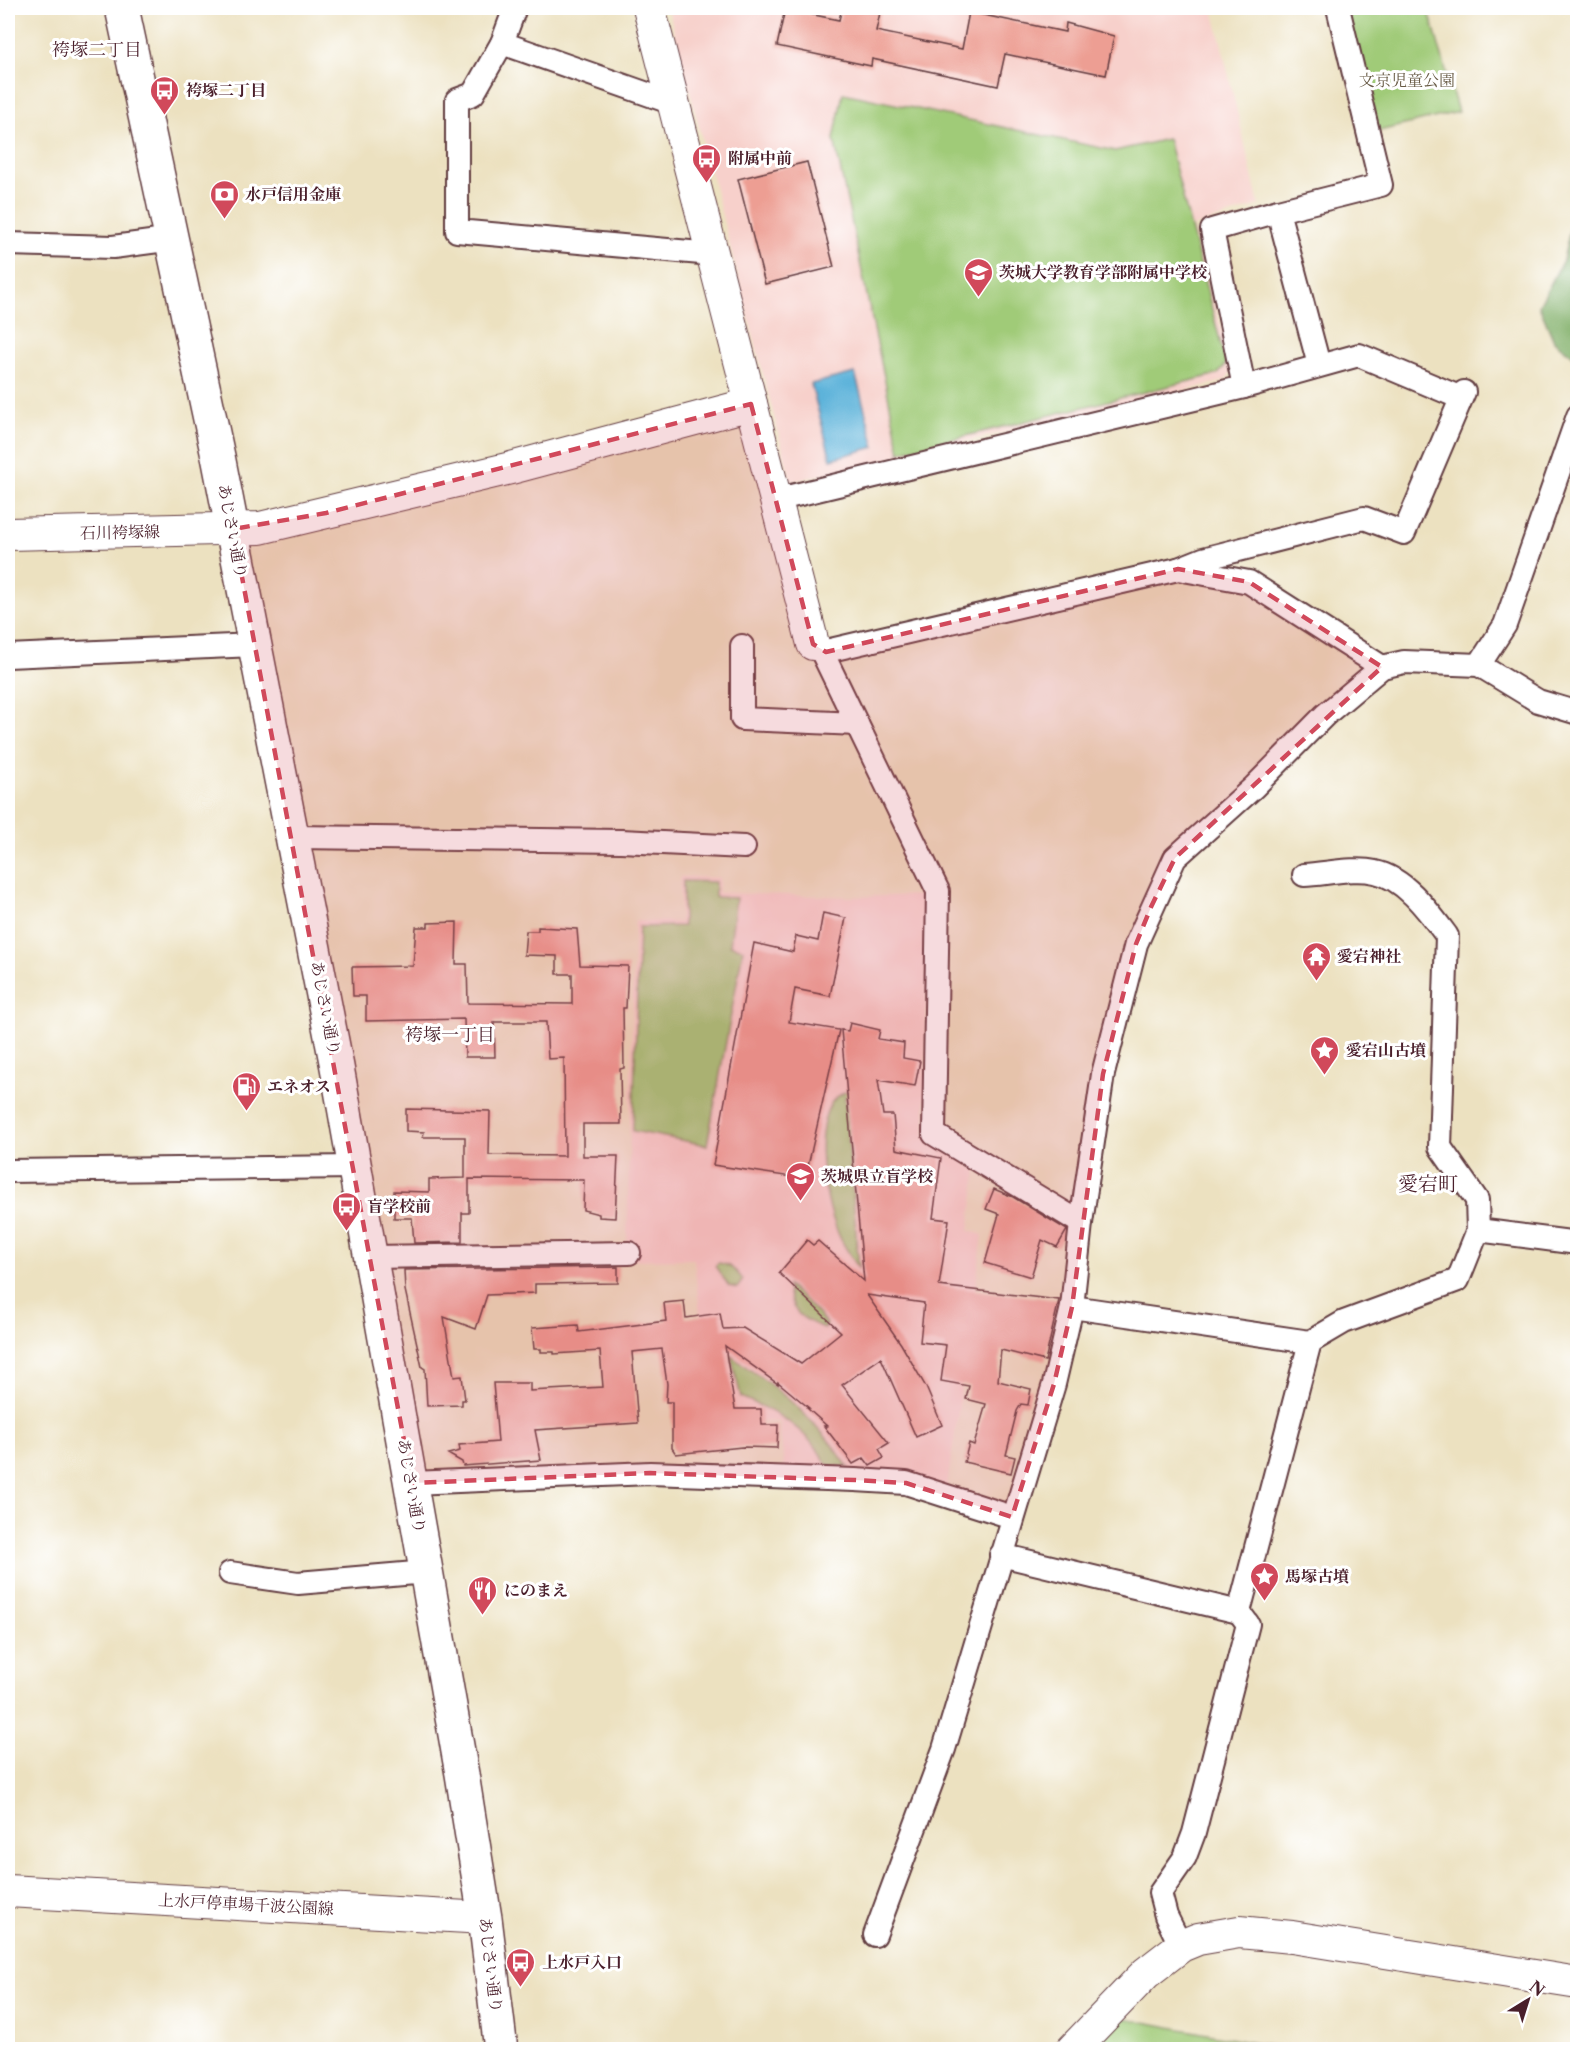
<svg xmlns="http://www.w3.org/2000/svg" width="1585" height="2057" viewBox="0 0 1585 2057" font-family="'Libre Caslon Text','Noto Serif JP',serif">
<rect width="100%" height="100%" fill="#fff"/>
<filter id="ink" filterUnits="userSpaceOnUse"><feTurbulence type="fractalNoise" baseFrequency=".0167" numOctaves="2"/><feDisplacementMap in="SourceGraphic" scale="12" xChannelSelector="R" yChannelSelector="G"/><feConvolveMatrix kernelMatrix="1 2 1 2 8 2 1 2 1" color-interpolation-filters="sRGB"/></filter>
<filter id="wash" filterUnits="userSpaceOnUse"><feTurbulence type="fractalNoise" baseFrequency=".008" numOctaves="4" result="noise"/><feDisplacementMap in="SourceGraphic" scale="24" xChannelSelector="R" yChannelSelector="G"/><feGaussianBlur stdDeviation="1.35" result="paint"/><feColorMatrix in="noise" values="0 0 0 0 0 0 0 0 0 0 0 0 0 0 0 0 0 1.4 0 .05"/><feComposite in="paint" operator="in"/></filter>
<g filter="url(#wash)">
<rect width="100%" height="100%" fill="#ece1c0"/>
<g fill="#f7d0cb">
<polygon points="668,8 1213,8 1259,205 1193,227 1233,369 1225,381 791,482"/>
<polygon points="680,877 719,878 718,893 852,897 928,895 925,1137 977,1170 969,1231 983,1235 947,1488 784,1470 780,1422 711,1417 694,1259 629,1260 627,1239 635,921 680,922"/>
</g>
<g fill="#a0cb78" stroke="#757552" stroke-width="1.5">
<polygon points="1346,8 1428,8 1458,112 1379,131"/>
<polygon points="843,93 1115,151 1168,139 1226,364 1218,374 900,452 834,139"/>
<polygon points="683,881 715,882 715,897 736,898 730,945 743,949 707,1145 633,1131 639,927 683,926"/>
<path d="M859,1087L873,1089L845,1097L859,1269C853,1258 843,1246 838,1233C825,1200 813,1141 829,1107C834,1095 848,1091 859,1087Z"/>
<path d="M718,1263C730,1264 737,1271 743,1280L737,1288L729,1286L715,1266Z"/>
<path d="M788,1286L805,1300L827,1324L825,1328C803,1321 789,1311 788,1286Z"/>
<path d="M731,1356C780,1390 816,1418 848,1467L827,1465C807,1428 778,1413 741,1397Z"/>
<polygon points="1118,2017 1285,2049 1086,2050"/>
</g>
<polygon fill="#80af68" stroke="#65674a" stroke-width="1.5" points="1577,199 1577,359 1554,341 1539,306 1563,260"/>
<polygon fill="#5db3da" stroke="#546982" stroke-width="1.5" points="855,373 875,447 831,459 811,384"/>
<g id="blocks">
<g fill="#ed9e93">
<polygon points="842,8 881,8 876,31 962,49 969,12 1065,32 1066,23 1114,36 1106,75 1005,54 998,86 872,59 871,66 777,46 785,9 839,20"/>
<polygon points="807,162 834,267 765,284 738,179"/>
<polygon points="823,913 846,918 830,996 795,989 789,1022 839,1030 805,1179 713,1165 754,943 793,952 796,936 818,941"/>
<polygon points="457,922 456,964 467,964 468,1003 572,1004 572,974 557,974 557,956 524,955 526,931 538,931 538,927 577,929 580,965 628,966 626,1008 623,1008 624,1068 620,1069 621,1124 583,1124 583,1156 618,1156 615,1218 599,1217 599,1214 583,1210 584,1180 469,1179 469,1213 462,1213 462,1242 414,1243 412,1218 394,1218 394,1191 429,1192 429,1179 465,1178 465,1137 423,1137 424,1132 406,1131 406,1109 490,1111 489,1155 565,1156 564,1058 548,1059 546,1022 494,1022 495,1057 465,1057 464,1019 366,1021 366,996 353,996 352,967 413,966 416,927 428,927 428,923"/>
<polygon points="850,1023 880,1030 878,1039 904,1043 903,1058 920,1061 915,1086 878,1080 883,1115 893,1115 896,1149 941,1158 933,1218 949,1220 939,1286 1059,1300 1045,1361 1001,1350 998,1381 1031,1389 1028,1405 1021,1404 1017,1411 1006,1455 1015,1457 1011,1473 964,1462 969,1443 974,1445 986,1404 966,1399 969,1386 941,1381 946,1345 920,1342 924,1303 867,1295 901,1344 926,1387 942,1425 916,1437 881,1358 842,1385 889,1443 879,1449 884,1458 870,1466 864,1458 853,1464 824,1426 827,1426 807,1408 809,1408 778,1382 778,1384 725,1346 735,1409 761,1409 762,1425 778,1425 777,1448 742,1447 676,1454 672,1448 672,1402 666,1402 667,1384 662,1349 632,1352 638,1423 535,1430 541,1460 463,1466 462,1462 448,1454 460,1451 459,1445 498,1442 493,1383 530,1383 530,1391 603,1387 600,1351 554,1354 554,1352 541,1352 541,1349 534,1349 532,1328 578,1325 579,1332 666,1321 664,1303 684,1301 686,1318 720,1313 723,1329 743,1328 801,1364 841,1332 779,1273 807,1240 813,1245 818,1241 864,1281 841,1030 848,1031"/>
<polygon points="994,1189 1013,1197 1067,1230 1057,1247 1042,1240 1031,1277 985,1263 999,1214 986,1209"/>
<polygon points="618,1267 618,1283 535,1284 535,1293 487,1295 476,1329 444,1317 454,1377 462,1376 465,1400 462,1400 462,1405 427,1406 425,1369 422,1367 405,1290 404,1270"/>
</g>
</g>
</g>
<g filter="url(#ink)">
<use href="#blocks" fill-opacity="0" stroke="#623c41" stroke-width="1.5"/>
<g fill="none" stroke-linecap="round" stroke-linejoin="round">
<defs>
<g id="street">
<polyline points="515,8 502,43 473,94 457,100 457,231 712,254"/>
<polyline points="502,43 673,103"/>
<polyline points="8,244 113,247 173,239"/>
<polyline points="1319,365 1278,211 1381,185 1338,8"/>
<polyline points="1244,387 1212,230 1278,211"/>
<polyline points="775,500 1244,387 1359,355 1461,398"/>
<polyline points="1178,569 1203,559 1364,518 1404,533 1464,392"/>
<polyline points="813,644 822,652 938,891 934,1134 1081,1223"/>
<polyline points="742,646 742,719 857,724"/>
<polyline points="822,652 1178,569 1249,582 1382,667"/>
<polyline points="8,656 254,645"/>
<polyline points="1479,665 1505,625 1578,416"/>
<polyline points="293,837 621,841 744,847"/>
<path d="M1304,875C1326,874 1354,867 1375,872C1405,878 1429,912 1447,936L1440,1147L1477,1200L1478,1230L1458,1280L1344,1322L1310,1342"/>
<polyline points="8,1171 355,1167"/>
<polyline points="1478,1230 1578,1243"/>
<polyline points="371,1257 629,1253"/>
<polyline points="1072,1307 1310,1342 1239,1612 1248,1624 1194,1833 1185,1857 1160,1893 1166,1916 1181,1946"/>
<polyline points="412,1483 650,1473 855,1480 906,1483 1012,1517"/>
<polyline points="1001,1555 1239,1612"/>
<polyline points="230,1573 298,1583 427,1572"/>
<polyline points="875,1935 944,1749 1054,1384 1072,1307 1081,1223 1103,1074 1136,944 1175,858 1254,787 1325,715 1382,667 1404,662 1479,665 1538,701 1578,713"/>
</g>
<g id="secondary">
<polyline points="649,8 813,644"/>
<polyline points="8,534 260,528 511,468 751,404"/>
<polyline points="8,1891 485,1918"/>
<polyline points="1072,2050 1146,1973 1181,1946 1198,1939 1239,1932 1292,1937 1578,1983"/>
</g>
<polyline id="highway" points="122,8 219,461 337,1067 462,1774 485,1918 501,2050"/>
</defs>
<use href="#street" stroke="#623c41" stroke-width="26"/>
<use href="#secondary" stroke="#623c41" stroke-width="34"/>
<use href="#highway" stroke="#623c41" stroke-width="36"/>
<use href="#street" stroke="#fff" stroke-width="22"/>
<use href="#secondary" stroke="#fff" stroke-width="32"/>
<use href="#highway" stroke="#fff" stroke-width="33"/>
</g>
</g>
<path fill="#d1495b" fill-opacity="0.2" stroke="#d1495b" stroke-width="4.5" stroke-dasharray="12 8" stroke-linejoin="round" d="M751,404L813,644L826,652L1178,569L1249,582L1382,667L1175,858L1151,907L1136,944L1103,1074L1072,1307L1054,1384L1012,1517L906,1483L855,1480L650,1473L412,1483L233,529L326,513Z"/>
<defs>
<symbol id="bus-pin" viewBox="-11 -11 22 30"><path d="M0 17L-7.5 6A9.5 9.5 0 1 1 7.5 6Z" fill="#d1495b" stroke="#fff"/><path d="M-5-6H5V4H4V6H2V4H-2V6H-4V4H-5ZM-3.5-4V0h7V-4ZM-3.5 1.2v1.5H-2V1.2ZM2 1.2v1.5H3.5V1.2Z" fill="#fff"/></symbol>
<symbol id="bank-pin" viewBox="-11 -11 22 30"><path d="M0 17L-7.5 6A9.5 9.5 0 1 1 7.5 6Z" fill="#d1495b" stroke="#fff"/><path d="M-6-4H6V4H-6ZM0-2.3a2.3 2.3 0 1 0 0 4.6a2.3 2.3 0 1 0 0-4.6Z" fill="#fff"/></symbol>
<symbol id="school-pin" viewBox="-11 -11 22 30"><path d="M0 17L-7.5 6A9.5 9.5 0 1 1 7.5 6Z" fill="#d1495b" stroke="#fff"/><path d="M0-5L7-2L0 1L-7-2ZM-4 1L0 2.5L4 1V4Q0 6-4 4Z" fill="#fff"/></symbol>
<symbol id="temple-pin" viewBox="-11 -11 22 30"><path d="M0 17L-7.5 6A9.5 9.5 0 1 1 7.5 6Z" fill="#d1495b" stroke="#fff"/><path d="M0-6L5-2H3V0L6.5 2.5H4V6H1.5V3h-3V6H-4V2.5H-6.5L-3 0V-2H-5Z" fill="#fff"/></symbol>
<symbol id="sight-pin" viewBox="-11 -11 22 30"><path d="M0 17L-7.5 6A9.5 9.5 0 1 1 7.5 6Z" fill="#d1495b" stroke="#fff"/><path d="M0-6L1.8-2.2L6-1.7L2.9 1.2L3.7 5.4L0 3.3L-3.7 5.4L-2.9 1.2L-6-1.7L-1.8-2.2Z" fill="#fff"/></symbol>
<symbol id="fuel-pin" viewBox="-11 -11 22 30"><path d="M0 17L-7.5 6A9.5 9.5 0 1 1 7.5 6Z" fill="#d1495b" stroke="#fff"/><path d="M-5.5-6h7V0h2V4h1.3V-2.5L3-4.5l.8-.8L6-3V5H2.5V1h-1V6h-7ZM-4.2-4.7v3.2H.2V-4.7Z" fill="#fff"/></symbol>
<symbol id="restaurant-pin" viewBox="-11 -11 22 30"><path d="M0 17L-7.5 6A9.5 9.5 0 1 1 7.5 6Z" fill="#d1495b" stroke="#fff"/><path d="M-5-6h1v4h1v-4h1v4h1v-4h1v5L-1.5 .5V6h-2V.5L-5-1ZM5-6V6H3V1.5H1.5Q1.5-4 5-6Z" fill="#fff"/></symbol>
</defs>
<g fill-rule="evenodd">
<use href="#bus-pin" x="148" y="74" width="33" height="45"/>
<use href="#bus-pin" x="690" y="142" width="33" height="45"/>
<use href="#bank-pin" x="208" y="178" width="33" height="45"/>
<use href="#school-pin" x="962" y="256" width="33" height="45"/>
<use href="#temple-pin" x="1300" y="940" width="33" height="45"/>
<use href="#sight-pin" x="1308" y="1034" width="33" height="45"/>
<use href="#fuel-pin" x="230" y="1070" width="33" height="45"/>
<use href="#school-pin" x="784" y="1160" width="33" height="45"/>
<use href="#bus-pin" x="330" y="1190" width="33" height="45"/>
<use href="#sight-pin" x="1248" y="1560" width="33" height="45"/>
<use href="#restaurant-pin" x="466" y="1574" width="33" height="45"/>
<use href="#bus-pin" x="504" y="1946" width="33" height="45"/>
</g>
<g text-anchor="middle" stroke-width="6" stroke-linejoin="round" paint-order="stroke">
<g font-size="16" fill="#685b46" stroke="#fff">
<text x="1407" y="86">文京児童公園</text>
</g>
<g font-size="16" font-weight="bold" fill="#4a1f2b" stroke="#fff" text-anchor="start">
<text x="186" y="96">袴塚二丁目</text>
<text x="728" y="164">附属中前</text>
<text x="245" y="200">水戸信用金庫</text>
<text x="999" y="278">茨城大学教育学部附属中学校</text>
<text x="1337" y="962">愛宕神社</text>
<text x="1346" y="1056">愛宕山古墳</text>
<text x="267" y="1092">エネオス</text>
<text x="821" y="1182">茨城県立盲学校</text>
<text x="367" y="1212">盲学校前</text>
<text x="1285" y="1582">馬塚古墳</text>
<text x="504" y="1596">にのまえ</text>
<text x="542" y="1968">上水戸入口</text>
</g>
<g font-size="16" fill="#4a1f2b" stroke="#fff">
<text transform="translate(233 531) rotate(79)" y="6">あじさい通り</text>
<text transform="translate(120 532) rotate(-1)" y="6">石川袴塚線</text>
<text transform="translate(326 1008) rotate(79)" y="6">あじさい通り</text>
<text transform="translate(412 1486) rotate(80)" y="6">あじさい通り</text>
<text transform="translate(246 1904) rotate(3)" y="6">上水戸停車場千波公園線</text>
<text transform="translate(491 1965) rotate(83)" y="6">あじさい通り</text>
</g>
<g font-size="18" fill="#4a1f2b" stroke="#fff">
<text x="97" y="56">袴塚二丁目</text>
<text x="450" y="1041">袴塚一丁目</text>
</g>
<g font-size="20" fill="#4a1f2b" stroke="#fff">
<text x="1428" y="1191">愛宕町</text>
</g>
</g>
<rect width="1585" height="2057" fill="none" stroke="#fff" stroke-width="30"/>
<g transform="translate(1528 2000) rotate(38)" stroke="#ffffff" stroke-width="4.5" paint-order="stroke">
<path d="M0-4.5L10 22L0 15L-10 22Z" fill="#4a1f2b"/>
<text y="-9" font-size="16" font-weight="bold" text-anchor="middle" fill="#4a1f2b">N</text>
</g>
</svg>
